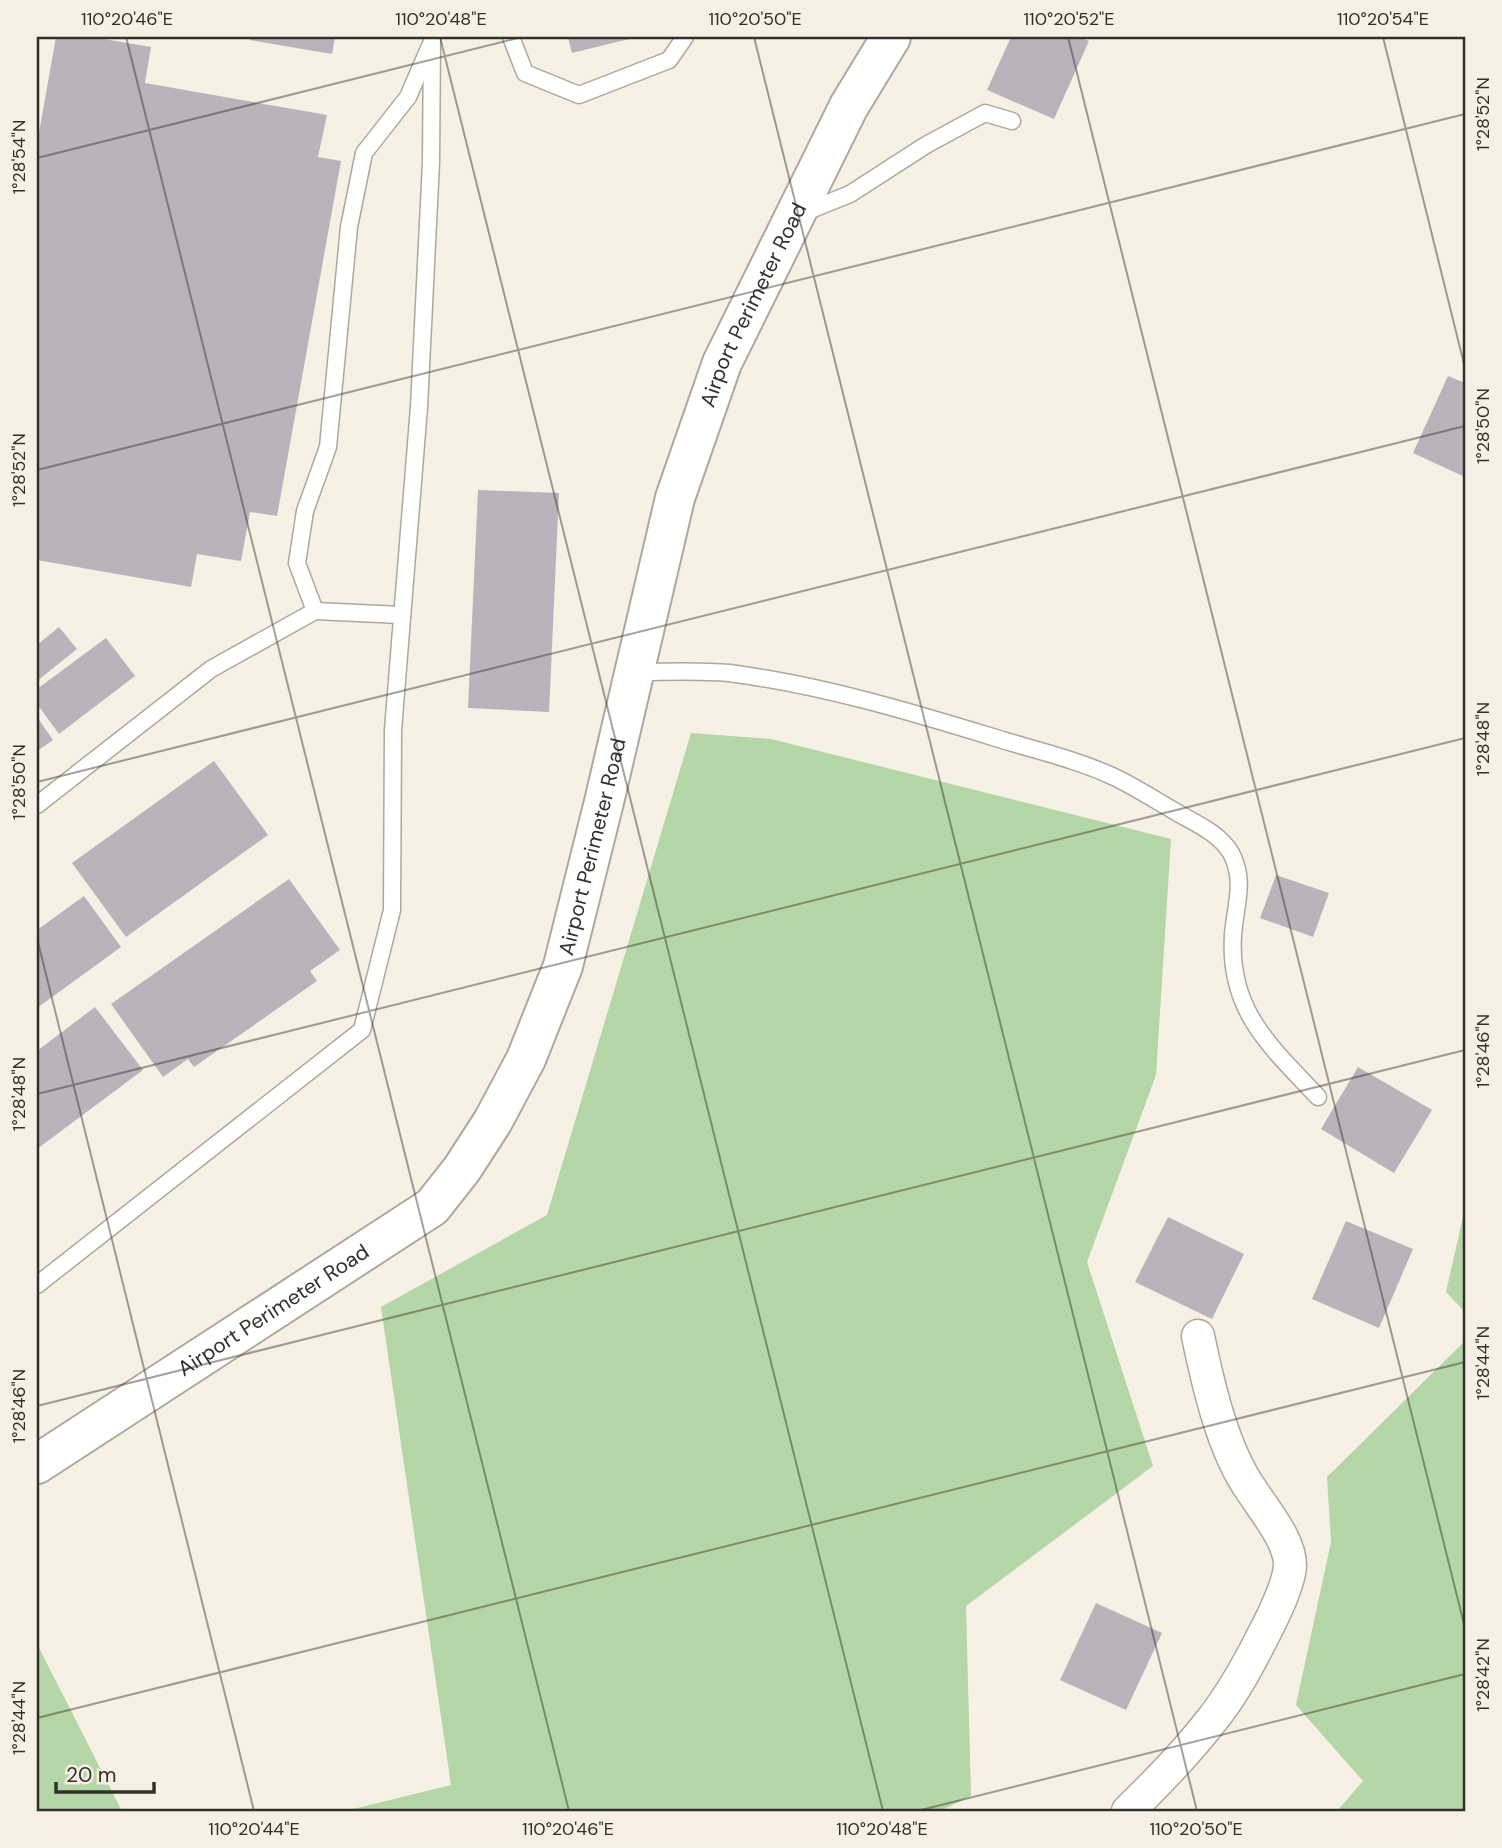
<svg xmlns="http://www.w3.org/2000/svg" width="1502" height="1848" viewBox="0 0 1502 1848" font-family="'DM Sans',sans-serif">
<rect width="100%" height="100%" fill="#f7f0e4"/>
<g fill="#b5d6a6">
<polygon points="691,733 771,739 1171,839 1156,1075 1087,1262 1153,1466 966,1606 971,1796 940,1811 345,1811 451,1785 381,1307 547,1215"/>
<polygon points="1463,1217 1465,1217 1465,1312 1446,1292"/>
<polygon points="1465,1341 1465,1811 1337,1811 1363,1781 1296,1705 1331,1542 1327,1477"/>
<polygon points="37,1644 122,1811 37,1811"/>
</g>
<g fill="#bcb2bc">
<polygon points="56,37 92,37 151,47 145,83 327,115 318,157 341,161 277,516 250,512 241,561 197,554 191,587 37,560 37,144"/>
<polygon points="251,37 335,37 332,54 250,40"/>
<polygon points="568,37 633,37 633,38 572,53"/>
<polygon points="1011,37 1078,37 1089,41 1054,119 987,90"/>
<polygon points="1448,376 1465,383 1465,477 1413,453"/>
<polygon points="478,490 559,493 549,712 468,708"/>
<polygon points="59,627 77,649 37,681 37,645"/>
<polygon points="106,638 135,676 59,734 37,704 37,689"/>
<polygon points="37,717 53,740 37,751"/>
<polygon points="214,761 268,835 126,937 72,863"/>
<polygon points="1276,875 1329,893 1313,937 1260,918"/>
<polygon points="289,879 340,950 310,971 317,981 194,1067 188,1059 163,1077 111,1004"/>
<polygon points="84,896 121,947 37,1008 37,930"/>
<polygon points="95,1007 143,1070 37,1149 37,1051"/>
<polygon points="1358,1067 1432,1110 1394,1173 1321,1129"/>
<polygon points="1168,1217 1244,1254 1212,1319 1135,1282"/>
<polygon points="1346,1221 1413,1249 1379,1328 1312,1299"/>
<polygon points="1096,1603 1162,1633 1126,1710 1060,1680"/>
</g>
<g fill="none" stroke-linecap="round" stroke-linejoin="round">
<defs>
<g id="lane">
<polyline points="511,37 525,73 579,95 669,60 685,37"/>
<polyline points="803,213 850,194 926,145 985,113 1012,121"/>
<polyline points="315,611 297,563 305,511 328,447 349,227 364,153 408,97 430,46"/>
<path d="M634,672C665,672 699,670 729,673C821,685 908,711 996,738C1034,750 1075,759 1112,776C1134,786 1155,800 1176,812C1195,823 1219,833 1231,853C1246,881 1235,906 1233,935C1228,1011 1271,1047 1318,1097"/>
<polyline points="37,805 211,669 315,611 401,615"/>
<polyline points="37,1285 362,1030 392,910 393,730 419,407 431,162 432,37"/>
</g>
<path id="street" d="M1128,1811C1157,1783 1186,1753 1211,1721C1233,1694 1250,1662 1266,1630C1274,1615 1289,1583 1290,1566C1291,1542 1264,1510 1252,1491C1223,1451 1208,1384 1198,1336"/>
<g id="secondary">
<path id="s1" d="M37,1464L432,1207L462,1169L493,1121L526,1059L563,966L604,802L675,498L722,363L849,106L891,37"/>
</g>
</defs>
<use href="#lane" stroke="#aea89c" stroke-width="19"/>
<use href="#street" stroke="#aea89c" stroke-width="35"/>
<use href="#secondary" stroke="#aea89c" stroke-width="42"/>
<use href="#lane" stroke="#fff" stroke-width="16"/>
<use href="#street" stroke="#fff" stroke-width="32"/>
<use href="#secondary" stroke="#fff" stroke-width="38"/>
</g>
<path fill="none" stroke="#32302b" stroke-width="2" stroke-opacity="0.45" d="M126,37L569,1811M440,37L883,1811M754,37L1197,1811M1068,37L1465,1628M1383,37L1465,368M37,158L522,37M37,470L1465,114M37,782L1465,426M37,938L254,1811M37,1094L1465,738M37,1406L1465,1050M37,1718L1465,1362M917,1811L1465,1674"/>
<g text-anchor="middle" stroke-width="6" stroke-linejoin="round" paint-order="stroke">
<g font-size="21" fill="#32302b" stroke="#f7f0e4">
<text dy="7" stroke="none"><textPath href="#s1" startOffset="1437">Airport Perimeter Road</textPath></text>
<text dy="7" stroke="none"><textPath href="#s1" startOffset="870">Airport Perimeter Road</textPath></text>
<text dy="7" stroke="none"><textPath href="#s1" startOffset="282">Airport Perimeter Road</textPath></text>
</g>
</g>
<rect width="1502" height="1848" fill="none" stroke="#f7f0e4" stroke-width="77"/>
<path d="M56 1782v10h98v-10" fill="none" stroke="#32302b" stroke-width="3.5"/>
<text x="66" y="1782" font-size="21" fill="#32302b" stroke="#f7f0e4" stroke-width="5" paint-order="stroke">20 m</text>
<rect x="38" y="38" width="1426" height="1772" fill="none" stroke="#32302b" stroke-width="2.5"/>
<g font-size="18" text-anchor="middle" fill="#32302b">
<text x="127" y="25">110°20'46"E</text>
<text x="441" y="25">110°20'48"E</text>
<text x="755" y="25">110°20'50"E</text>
<text x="1069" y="25">110°20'52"E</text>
<text x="1383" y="25">110°20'54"E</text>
<text transform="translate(1483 114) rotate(-90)" y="6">1°28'52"N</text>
<text transform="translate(19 157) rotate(-90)" y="6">1°28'54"N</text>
<text transform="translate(1483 426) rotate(-90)" y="6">1°28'50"N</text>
<text transform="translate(19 470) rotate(-90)" y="6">1°28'52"N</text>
<text transform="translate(1483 739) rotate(-90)" y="6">1°28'48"N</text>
<text transform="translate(19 782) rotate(-90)" y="6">1°28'50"N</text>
<text transform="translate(1483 1051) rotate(-90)" y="6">1°28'46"N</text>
<text transform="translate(19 1094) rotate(-90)" y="6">1°28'48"N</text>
<text transform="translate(1483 1363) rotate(-90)" y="6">1°28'44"N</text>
<text transform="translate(19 1406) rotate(-90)" y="6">1°28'46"N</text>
<text transform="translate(1483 1675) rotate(-90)" y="6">1°28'42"N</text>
<text transform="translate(19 1718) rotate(-90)" y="6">1°28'44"N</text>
<text x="254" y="1835">110°20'44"E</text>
<text x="568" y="1835">110°20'46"E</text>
<text x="882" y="1835">110°20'48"E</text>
<text x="1196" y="1835">110°20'50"E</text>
</g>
</svg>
